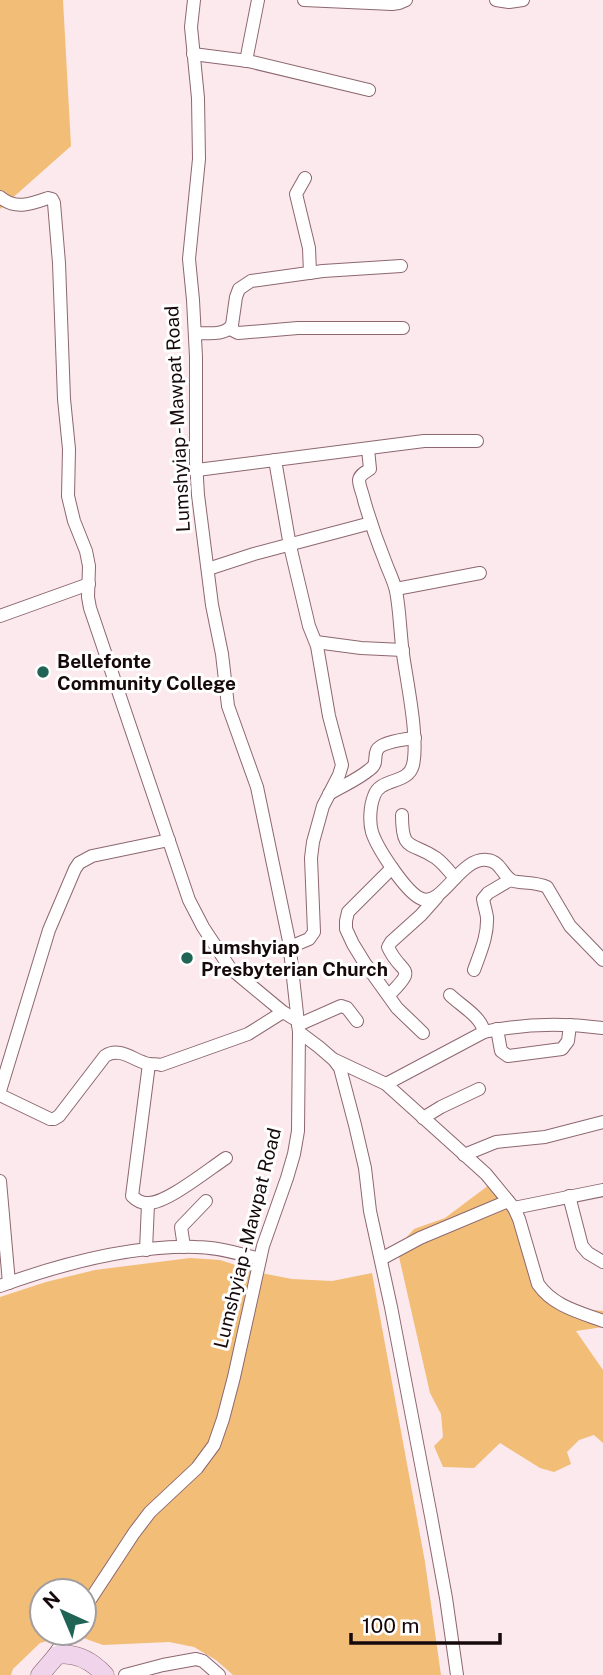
<svg xmlns="http://www.w3.org/2000/svg" width="603" height="1675" viewBox="0 0 603 1675" font-family="'Public Sans',sans-serif">
<rect width="100%" height="100%" fill="#fbe9ed"/>
<g fill="#f2bd76" fill-rule="evenodd">
<polygon points="0,0 63,0 71,146 0,209"/>
<polygon points="497,1179 539,1280 557,1299 576,1308 603,1311 603,1327 576,1331 603,1370 603,1443 594,1435 579,1440 567,1452 571,1464 554,1472 540,1468 500,1443 474,1468 443,1467 434,1446 443,1437 441,1414 430,1393 397,1248 414,1229 445,1218"/>
<path d="M190,1258L220,1260L261,1273L292,1279L332,1281L372,1273L425,1562L441,1675H233L216,1660L194,1647L169,1642L103,1645L72,1634L40,1643L13,1669L11,1675H0V1297L46,1282L95,1270ZM42,1591H84V1633H42Z"/>
</g>
<g fill="none" stroke-linecap="round" stroke-linejoin="round">
<defs>
<g id="street">
<polyline points="304,0 392,4 399,3 406,0"/>
<polyline points="496,0 509,2 523,0"/>
<polyline points="193,54 248,61 369,90"/>
<polyline points="246,61 258,0"/>
<polyline points="305,178 296,194 309,248 310,273"/>
<path d="M0,197C15,210 31,204 48,198L52,199L54,203L59,263L64,399L69,449L68,496L74,521L86,551L89,566L88,597L90,608L189,900L203,927L230,968L283,1012L298,1021"/>
<polyline points="230,329 238,333 298,328 403,328"/>
<path d="M195,333C208,333 225,336 232,325L236,297L239,289L251,281L323,271L401,266"/>
<path d="M368,449L370,469C366,472 360,474 359,480C359,486 363,494 364,500C370,521 377,541 385,561C388,570 394,581 396,591C400,611 400,633 403,654C407,683 419,738 413,765C408,785 380,777 374,796C370,806 369,822 372,832C377,848 407,894 422,899C443,906 460,857 487,860C500,861 502,874 511,880C517,884 535,881 547,887L570,926L603,960"/>
<polyline points="275,460 290,546 309,626 317,646 329,716 342,765 339,775 323,806 313,842 311,858 314,932 309,939 290,947"/>
<polyline points="197,470 424,441 477,441"/>
<polyline points="208,569 254,554 371,523"/>
<polyline points="396,589 480,573"/>
<polyline points="0,616 89,584"/>
<polyline points="316,642 361,648 403,650"/>
<path d="M329,794C342,786 357,780 369,770C379,763 373,758 377,750C381,742 405,739 415,738"/>
<path d="M402,815C402,853 411,841 436,858C443,863 449,871 455,878"/>
<polyline points="392,868 348,912 346,921 346,929 353,944 364,962 397,1008 423,1033"/>
<path d="M474,970C480,953 488,936 487,917C486,911 484,905 483,899L488,893L510,880"/>
<path d="M389,995C419,965 401,976 388,947L391,942L421,915L437,897"/>
<path d="M450,995C461,1006 481,1016 484,1032"/>
<polyline points="298,1025 341,1006 347,1008 357,1021"/>
<polyline points="497,1029 501,1051 508,1056 562,1049 568,1041 570,1025"/>
<polyline points="299,1032 319,1047 334,1060 340,1068 355,1125 365,1168 370,1211 391,1307 431,1516 446,1598 457,1675"/>
<path d="M335,1060L386,1084L486,1174L514,1208L519,1219L538,1284C553,1306 579,1312 603,1321"/>
<path d="M149,1064L132,1196C136,1200 140,1203 147,1203C165,1205 209,1169 226,1158"/>
<path d="M386,1084L484,1032C522,1024 564,1023 603,1028"/>
<polyline points="0,1091 49,930 75,869 79,863 92,856 169,840"/>
<path d="M0,1095L50,1119H54L59,1116L105,1056C120,1046 134,1061 149,1064C150,1064 160,1064 161,1065L248,1034L283,1012"/>
<polyline points="423,1118 441,1107 479,1089"/>
<polyline points="464,1155 496,1142 545,1137 603,1122"/>
<polyline points="0,1181 9,1283"/>
<polyline points="569,1196 582,1246 588,1253 603,1262"/>
<polyline points="514,1208 603,1190"/>
<polyline points="184,1247 181,1227 206,1201"/>
<polyline points="146,1250 148,1204"/>
<polyline points="381,1259 420,1238 508,1201"/>
<path d="M0,1286C61,1264 131,1245 196,1247C218,1247 239,1254 260,1259"/>
<polyline points="84,1609 134,1533 150,1512 197,1468 214,1445 223,1419 234,1377 263,1246 287,1178 294,1154 298,1131 299,1032 289,941 257,787 228,706 222,654 212,605 198,495 196,462 196,357 193,300 189,259 199,159 198,98 191,27 194,0"/>
<polyline points="51,1659 69,1633"/>
<polyline points="125,1675 163,1665 196,1659 203,1661 219,1675"/>
</g>
<path id="secondary" d="M40,1675L57,1655C77,1652 92,1661 105,1675"/>
</defs>
<use href="#street" stroke="#8d676f" stroke-width="14"/>
<use href="#secondary" stroke="#8d676f" stroke-width="19"/>
<use href="#street" stroke="#fff" stroke-width="12"/>
<use href="#secondary" stroke="#efd4ec" stroke-width="18"/>
</g>
<g fill="#206456" stroke="#fff" stroke-width="2.5">
<circle cx="43" cy="672" r="7"/>
<circle cx="187" cy="958" r="7"/>
</g>
<g text-anchor="middle" stroke-width="6" stroke-linejoin="round" paint-order="stroke">
<g font-size="19" fill="#16090c" stroke="#fff">
<text transform="translate(177 419) rotate(-93)" y="7">Lumshyiap - Mawpat Road</text>
<text transform="translate(247 1238) rotate(-76)" y="7">Lumshyiap - Mawpat Road</text>
</g>
<g font-size="19" font-weight="bold" fill="#16090c" stroke="#fff" text-anchor="start">
<text x="57" y="668">Bellefonte<tspan x="57" dy="22">Community College</tspan></text>
<text x="201" y="954">Lumshyiap<tspan x="201" dy="22">Presbyterian Church</tspan></text>
</g>
</g>
<g transform="translate(63 1612) rotate(316)"><circle r="33" fill="#ffffff" stroke="#a29d9e" stroke-width="2"/>
<path d="M0-5L12 26L0 18L-12 26Z" fill="#206456"/>
<text y="-10" font-size="19" font-weight="bold" text-anchor="middle" fill="#16090c">N</text>
</g>
<path d="M351 1633v10h149v-10" fill="none" stroke="#16090c" stroke-width="3.5"/>
<text x="362" y="1633" font-size="21" fill="#16090c" stroke="#ffffff" stroke-width="5" paint-order="stroke">100 m</text>
</svg>
